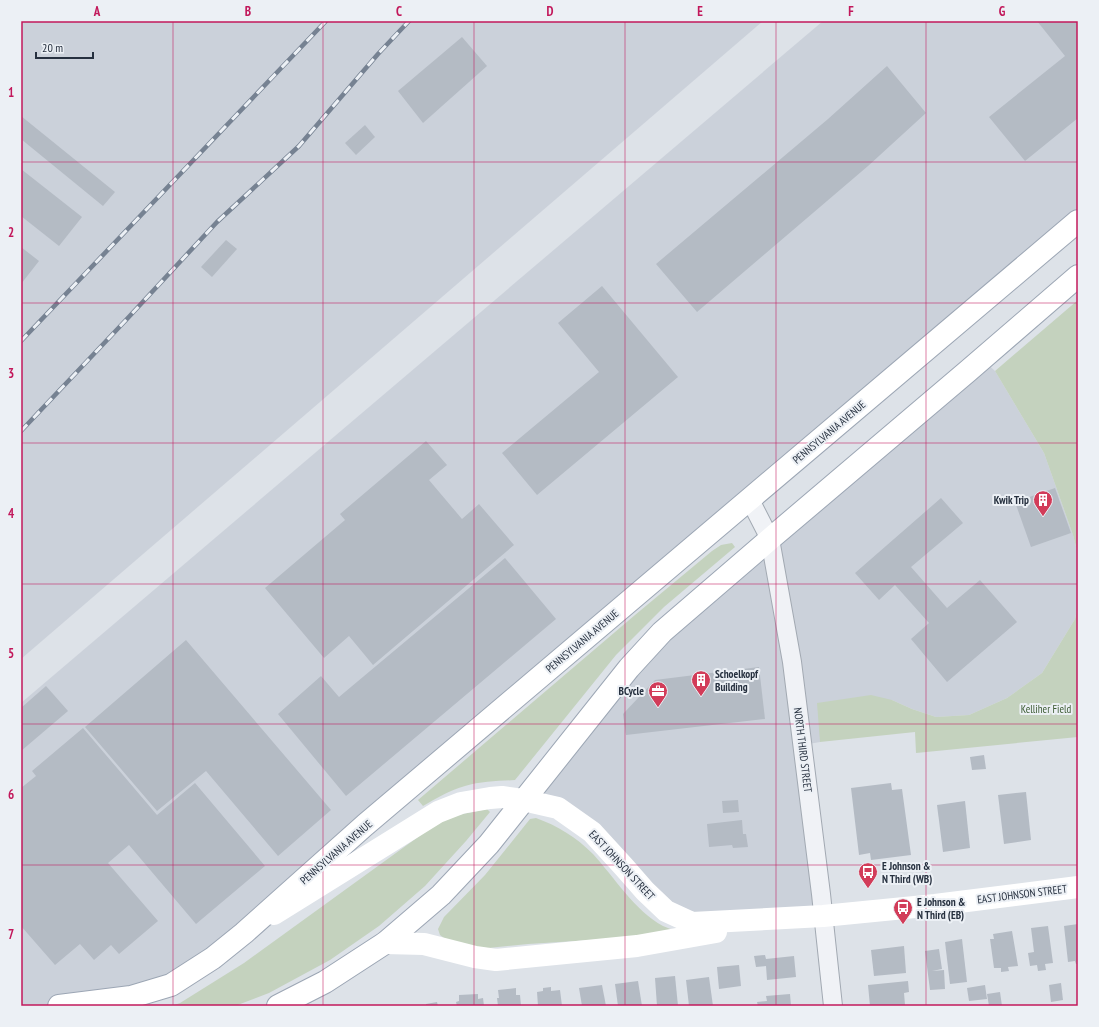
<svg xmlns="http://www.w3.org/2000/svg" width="1099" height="1027" viewBox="0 0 1099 1027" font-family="'PT Sans Narrow',sans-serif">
<rect width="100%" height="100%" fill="#dde2e8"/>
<g fill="#cbd1da">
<polygon points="21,21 763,21 21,659"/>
<polygon points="823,21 1078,21 1078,221 171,985 59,1006 21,1006 21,703"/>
<polygon points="982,359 995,371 1044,453 1073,535 1078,554 1078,606 1075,619 1042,673 1007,698 969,715 936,717 912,709 892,700 827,708 820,742 803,745 823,916 692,923 592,831 523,800 629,668"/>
</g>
<g fill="#c4d2be">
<polygon points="1078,300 1078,554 1073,535 1044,453 995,371"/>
<path d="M732,543L735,547L664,607L616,655L515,780C499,781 481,781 465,786C450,790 437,798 423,806L418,800L635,615L712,551L721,545Z"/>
<polygon points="1078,607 1078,737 916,753 915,732 820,742 817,703 871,695 892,700 912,709 936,717 969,715 1007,698 1042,673 1075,619"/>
<polygon points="487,809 490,812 466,841 425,886 379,926 330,960 269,993 235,1006 171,1006 180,1003 244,963 436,824 458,815"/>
<path d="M536,818C558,826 576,837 593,854C614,877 635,911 663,926C668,928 673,930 677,932L623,938L528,944L488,948L467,947L444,938L440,935L438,929L444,917L485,875L530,819Z"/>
</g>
<g fill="#b4bbc4">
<polygon points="1037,21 1078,21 1078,118 1025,161 989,117 1065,56"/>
<polygon points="462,37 487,66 423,123 398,91"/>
<polygon points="887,66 926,113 868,166 697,312 656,264 828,119"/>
<polygon points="21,116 115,192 103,206 21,139"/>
<polygon points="365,125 375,137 356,155 345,143"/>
<polygon points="21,169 82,217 59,246 21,216"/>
<polygon points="226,240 237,249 212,277 201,267"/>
<polygon points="21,247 39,261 21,284"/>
<polygon points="602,286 678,377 537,495 502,453 599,372 558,323"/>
<polygon points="426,441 447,465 429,480 462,519 479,504 514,545 373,665 349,636 324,658 265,588 345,520 340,514"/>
<polygon points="1055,488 1071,533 1031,547 1015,502"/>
<polygon points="941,498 963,523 911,567 947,608 980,580 1017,622 947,682 911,639 929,623 895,585 879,600 855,573"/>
<polygon points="505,558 556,619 346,796 278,714 321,676 339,697"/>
<polygon points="186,640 331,810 278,856 206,771 157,811 85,727"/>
<polygon points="759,667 765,719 626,735 623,714 655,680"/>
<polygon points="46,686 68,711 21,751 21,708"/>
<polygon points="83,728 157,815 195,783 265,866 196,924 129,845 108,863 158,921 119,954 111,945 94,960 80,944 55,965 21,926 21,788 36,776 32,771"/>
<polygon points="984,755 986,769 972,770 970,757"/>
<polygon points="891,783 892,790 902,789 911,855 871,860 870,853 859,855 851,788"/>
<polygon points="1026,792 1031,840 1004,844 998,795"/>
<polygon points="738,800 739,812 723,813 722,801"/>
<polygon points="965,801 970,848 943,852 937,805"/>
<polygon points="742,820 743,834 746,834 748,847 733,848 732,845 709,847 707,824"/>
<polygon points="1078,924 1078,964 1076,964 1075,961 1068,962 1064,926"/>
<polygon points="1048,926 1053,963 1045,964 1046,970 1038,971 1037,965 1030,966 1028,953 1034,952 1031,928"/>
<polygon points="1012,931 1018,966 1008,967 1009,971 1001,972 1001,968 994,968 990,939 994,939 993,934"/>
<polygon points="962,939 967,982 950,984 945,942"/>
<polygon points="904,946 906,973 874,976 871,950"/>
<polygon points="939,949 942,969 932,971 944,970 945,989 930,990 925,951"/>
<polygon points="765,955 766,959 794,956 796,977 767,980 766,966 756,967 754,956"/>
<polygon points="739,965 741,986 719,989 717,967"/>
<polygon points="675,976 678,1006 657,1006 655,978"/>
<polygon points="709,977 713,1006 689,1006 686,980"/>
<polygon points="638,981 642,1006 618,1006 615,984"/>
<polygon points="908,981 909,992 904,993 905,1005 870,1006 868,985"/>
<polygon points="1061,983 1063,1000 1051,1002 1049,985"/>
<polygon points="602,985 606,1006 582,1006 579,988"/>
<polygon points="985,985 987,999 969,1001 967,988"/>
<polygon points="551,987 551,991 560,990 562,1006 538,1006 537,992 543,991 543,988"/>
<polygon points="516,988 516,995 520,995 521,1006 498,1006 497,998 499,998 498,990"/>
<polygon points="1000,992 1002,1006 989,1006 987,994"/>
<polygon points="478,994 478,999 483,998 484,1006 457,1006 456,1002 459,1001 459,995"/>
<polygon points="790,994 791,1006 758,1006 757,1002 767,1001 766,996"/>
<polygon points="437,1002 438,1006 426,1006 426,1004"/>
</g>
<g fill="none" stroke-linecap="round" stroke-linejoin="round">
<defs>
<polyline id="street" points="750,500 770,539 792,662 821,894 833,1006"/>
<g id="primary">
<polyline points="59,1006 131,997 171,985 213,958 244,933 365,825 1078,221"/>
<polyline points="278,1006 325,982 385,943 441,895 489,844 629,668 662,632 770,539 968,371 1078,276"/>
</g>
</defs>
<use href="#street" stroke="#a2a9b2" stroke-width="20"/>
<use href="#primary" stroke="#9ca6b4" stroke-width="24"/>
<use href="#street" stroke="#f0f2f6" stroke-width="18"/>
<g stroke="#fff" stroke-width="22">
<polyline points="274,914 438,812 461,803 490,798 502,797 523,800 558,808 592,832 624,867 645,891 666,911 692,923 823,916 935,905 1078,887"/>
<polyline points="385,943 424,944 475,957 496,960 637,946 716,932"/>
</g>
<use href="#primary" stroke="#fff" stroke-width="22"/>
<defs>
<g id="rail">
<polyline points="21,341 326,21"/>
<polyline points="21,431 126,320 217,222 299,146 378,54 409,21"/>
</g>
</defs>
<use href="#rail" stroke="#768292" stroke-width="4.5"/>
<use href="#rail" stroke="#ecf0f5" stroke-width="3" stroke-dasharray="9" stroke-linecap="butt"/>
</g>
<path fill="none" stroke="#c2185b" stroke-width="1" stroke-opacity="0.55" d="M173,21V1006M323,21V1006M474,21V1006M625,21V1006M776,21V1006M926,21V1006M21,162H1078M21,303H1078M21,443H1078M21,584H1078M21,724H1078M21,865H1078"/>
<defs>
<symbol id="building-pin" viewBox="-11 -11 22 30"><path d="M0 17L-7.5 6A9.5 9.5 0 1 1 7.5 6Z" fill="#d23c59" stroke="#ecf0f5"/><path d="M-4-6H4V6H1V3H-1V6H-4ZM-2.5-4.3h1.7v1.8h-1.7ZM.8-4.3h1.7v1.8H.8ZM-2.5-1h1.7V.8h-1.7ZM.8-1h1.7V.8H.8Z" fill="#fff"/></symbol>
<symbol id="office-pin" viewBox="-11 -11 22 30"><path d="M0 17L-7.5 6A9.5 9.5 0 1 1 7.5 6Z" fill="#d23c59" stroke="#ecf0f5"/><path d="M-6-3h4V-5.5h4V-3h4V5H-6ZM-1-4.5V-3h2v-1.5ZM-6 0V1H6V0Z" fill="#fff"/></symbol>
<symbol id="bus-pin" viewBox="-11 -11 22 30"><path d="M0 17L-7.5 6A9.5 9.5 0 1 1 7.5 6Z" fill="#d23c59" stroke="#ecf0f5"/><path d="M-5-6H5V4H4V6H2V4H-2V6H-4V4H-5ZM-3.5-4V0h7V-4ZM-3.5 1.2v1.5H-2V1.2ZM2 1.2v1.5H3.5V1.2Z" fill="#fff"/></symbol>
</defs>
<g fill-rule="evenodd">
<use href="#building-pin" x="1032" y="489" width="22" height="30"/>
<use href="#building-pin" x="690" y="669" width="22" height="30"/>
<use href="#office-pin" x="647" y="680" width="22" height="30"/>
<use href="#bus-pin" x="857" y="861" width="22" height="30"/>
<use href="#bus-pin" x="892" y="897" width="22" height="30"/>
</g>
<g text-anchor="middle" stroke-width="4" stroke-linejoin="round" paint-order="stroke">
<g font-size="11" fill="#26303f" stroke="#ecf0f5">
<text transform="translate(829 432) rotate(-40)" y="4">PENNSYLVANIA AVENUE</text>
<text transform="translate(582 641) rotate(-40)" y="4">PENNSYLVANIA AVENUE</text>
<text transform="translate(803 750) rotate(83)" y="4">NORTH THIRD STREET</text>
<text transform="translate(336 852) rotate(-41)" y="4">PENNSYLVANIA AVENUE</text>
<text transform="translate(622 865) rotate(47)" y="4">EAST JOHNSON STREET</text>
<text transform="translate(1022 894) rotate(-7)" y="4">EAST JOHNSON STREET</text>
</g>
<g font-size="11" font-weight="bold" fill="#26303f" stroke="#ecf0f5" text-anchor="start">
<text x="1029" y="504" text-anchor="end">Kwik Trip</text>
<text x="715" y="678">Schoelkopf<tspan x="715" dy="13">Building</tspan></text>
<text x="644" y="695" text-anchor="end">BCycle</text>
<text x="882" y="870">E Johnson &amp;<tspan x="882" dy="13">N Third (WB)</tspan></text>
<text x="917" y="906">E Johnson &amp;<tspan x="917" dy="13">N Third (EB)</tspan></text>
</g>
<g font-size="11" fill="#3c5b33" stroke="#ecf0f5">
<text x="1046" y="713">Kelliher Field</text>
</g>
</g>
<rect width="1099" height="1027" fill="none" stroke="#ecf0f5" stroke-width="44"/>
<path d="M36 52v6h57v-6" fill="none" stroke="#26303f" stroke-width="2"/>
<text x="42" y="52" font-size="12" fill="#26303f" stroke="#ecf0f5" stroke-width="3" paint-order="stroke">20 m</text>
<rect x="22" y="22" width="1055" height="983" fill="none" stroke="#c2185b" stroke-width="1.5"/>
<g font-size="13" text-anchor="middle" font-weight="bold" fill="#c2185b">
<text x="97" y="16">A</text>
<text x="248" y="16">B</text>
<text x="399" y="16">C</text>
<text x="550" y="16">D</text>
<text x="700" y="16">E</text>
<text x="851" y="16">F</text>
<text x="1002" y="16">G</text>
<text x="11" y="97">1</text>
<text x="11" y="237">2</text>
<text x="11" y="378">3</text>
<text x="11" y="518">4</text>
<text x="11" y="658">5</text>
<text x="11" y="799">6</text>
<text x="11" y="939">7</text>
</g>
</svg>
